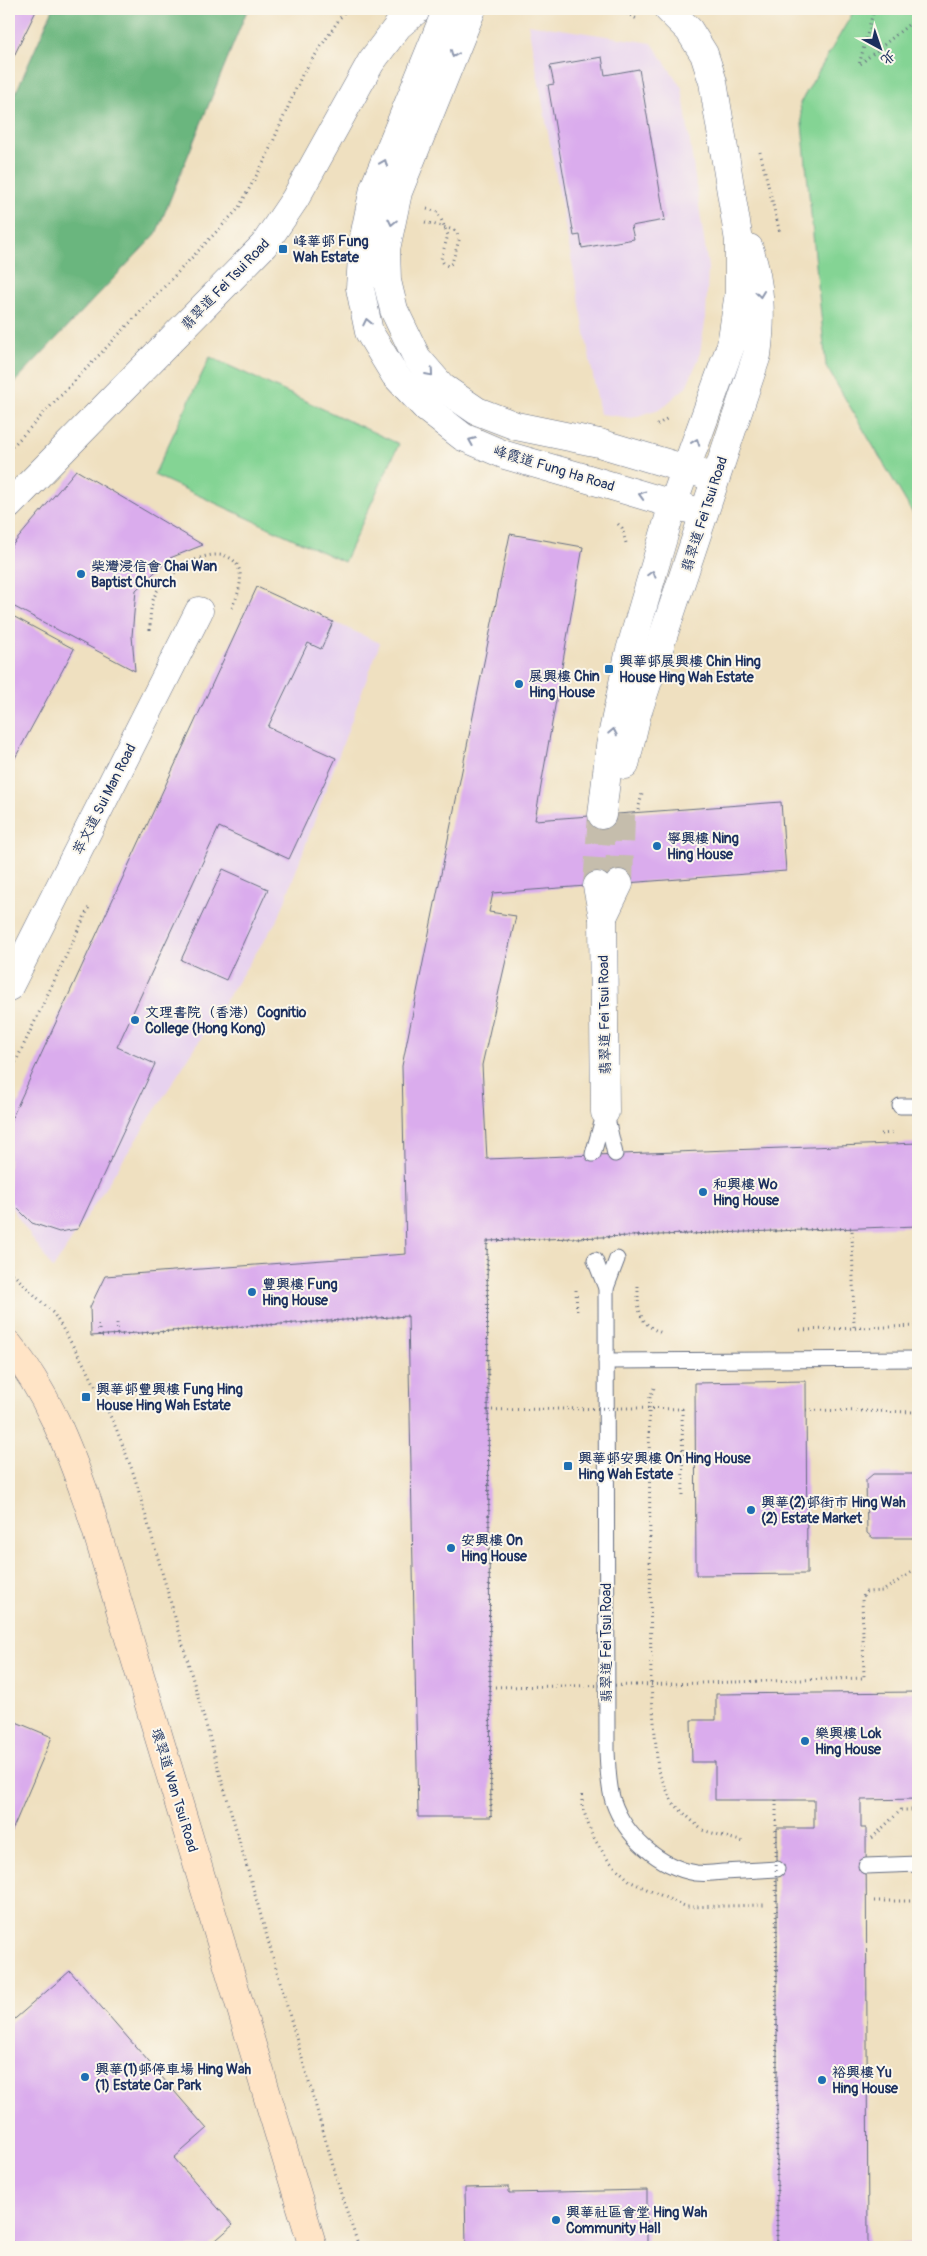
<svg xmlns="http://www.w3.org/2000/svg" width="927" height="2256" viewBox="0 0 927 2256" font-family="Pangolin,'LXGW WenKai TC',sans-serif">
<rect width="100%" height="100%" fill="#fbf7ec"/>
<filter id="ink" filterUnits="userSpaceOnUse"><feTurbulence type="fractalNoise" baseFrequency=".02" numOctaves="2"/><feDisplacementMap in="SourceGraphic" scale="10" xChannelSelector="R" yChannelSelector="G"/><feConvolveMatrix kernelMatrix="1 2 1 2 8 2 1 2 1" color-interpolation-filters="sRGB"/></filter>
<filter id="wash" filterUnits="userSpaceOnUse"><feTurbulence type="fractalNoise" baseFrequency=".0096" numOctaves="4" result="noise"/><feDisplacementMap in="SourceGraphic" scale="20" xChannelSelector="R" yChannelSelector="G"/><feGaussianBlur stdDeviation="1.12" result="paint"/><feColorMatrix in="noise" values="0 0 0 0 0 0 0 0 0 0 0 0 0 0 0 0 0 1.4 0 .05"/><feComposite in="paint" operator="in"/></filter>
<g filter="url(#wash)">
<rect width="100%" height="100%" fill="#efe0c0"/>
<g fill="#e7d2ef">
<polygon points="528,24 652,43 682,88 708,267 706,317 699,358 686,387 662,408 632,418 600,414"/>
<polygon points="257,587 380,643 279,917 53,1269 9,1204 9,1124"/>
</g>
<g fill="#84d494" stroke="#508279">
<polygon points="855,9 918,9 918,522 826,366 800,103"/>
<polygon points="210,357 399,444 344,562 154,475"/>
</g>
<polygon fill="#6bb67e" stroke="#43726e" points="53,9 251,9 246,13 156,234 9,388 9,108"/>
<g id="blocks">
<g fill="#daaced">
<polygon points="9,9 37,9 9,66"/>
<polygon points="602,57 605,75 639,69 665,220 631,226 634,239 582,248 580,235 574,236 548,85 554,84 550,66"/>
<polygon points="76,470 203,545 170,558 136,590 132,636 135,671 9,604 9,549"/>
<polygon points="510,534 583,547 535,820 781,802 786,871 493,893 489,912 516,916 482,1065 487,1159 918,1143 918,1226 487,1241 491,1817 418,1817 408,1316 91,1336 90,1307 105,1276 406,1254 402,1066"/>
<polygon points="257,587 333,622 321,649 308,643 268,727 336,758 289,859 219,827 117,1047 155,1064 78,1229 59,1232 32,1223 9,1200 9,1124"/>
<polygon points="9,614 74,649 9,769"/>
<polygon points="223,869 268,889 226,980 181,960"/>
<polygon points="806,1381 807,1574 696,1575 695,1383"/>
<polygon points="873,1474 918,1474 918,1538 873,1538 867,1533 866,1480"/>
<polygon points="918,1692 918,1799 861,1800 861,1828 866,1828 868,2247 777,2247 777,1828 814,1828 814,1800 715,1800 715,1762 692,1762 691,1720 716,1720 716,1694"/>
<polygon points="9,1719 52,1737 11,1833 9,1832"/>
<polygon points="70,1971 207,2129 174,2158 233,2225 208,2247 18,2247 9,2236 9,2024"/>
<polygon points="509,2187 509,2193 647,2190 647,2247 466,2247 465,2188"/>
<polygon points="918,2242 918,2247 898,2247 897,2244"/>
</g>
</g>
</g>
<g filter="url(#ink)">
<use href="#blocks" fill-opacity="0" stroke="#656d80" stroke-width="1"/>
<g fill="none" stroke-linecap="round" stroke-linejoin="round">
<g stroke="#c5bdac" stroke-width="28" stroke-dasharray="28 14" stroke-linecap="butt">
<polyline points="619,884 621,814"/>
<polyline points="597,886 602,815"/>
</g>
<defs>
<g id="lane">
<polyline points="900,1106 918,1106"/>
<polyline points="606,1114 615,1154"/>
<polyline points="593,1154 605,1112"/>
<path d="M595,1260L606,1288L607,1751C608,1768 608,1785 613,1801C625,1836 659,1867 696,1873C705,1874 715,1873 723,1872C741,1871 759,1870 777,1869"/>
<polyline points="606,1288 617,1259"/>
<polyline points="606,1361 918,1359"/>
<polyline points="866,1866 918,1864"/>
</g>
<g id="street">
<polyline points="599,443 703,474"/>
<polyline points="585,478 689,509"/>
<polyline points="9,505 264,245 295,199 371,62 398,26 418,9"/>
<path d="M625,765L637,714L757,355C762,317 761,284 749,248"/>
<polyline points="602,815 610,746 629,654 673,504 731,345 739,293 739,241 713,82 704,54 689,30 668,9"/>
<polyline points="597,886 603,917 605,1112"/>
<polyline points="603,917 619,884"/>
<polyline points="9,987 199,611"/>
</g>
<path id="secondary" d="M9,1345C47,1392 68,1446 88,1503L313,2247"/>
</defs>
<use href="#lane" stroke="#656d80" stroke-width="17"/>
<use href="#street" stroke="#656d80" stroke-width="29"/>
<use href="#secondary" stroke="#656d80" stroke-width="29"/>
<g stroke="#656d80" stroke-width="3" stroke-dasharray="1 4" stroke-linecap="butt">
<polyline points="617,9 637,19"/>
<polyline points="874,9 859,65 918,17"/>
<polyline points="760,152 780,233"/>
<polyline points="427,209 438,212 448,235 441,259 444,264 448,266 452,263 460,237"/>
<polyline points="657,425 668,418"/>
<polyline points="9,450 238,209 265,160 302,75 346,9"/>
<polyline points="618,524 622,528 626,543"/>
<path d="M150,630C150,618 150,604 156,593C158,588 164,583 168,579C205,541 262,546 232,608"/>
<polyline points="638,810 642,794"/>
<polyline points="9,1076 90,905"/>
<polyline points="881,1134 893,1133"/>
<polyline points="685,1234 852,1228 854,1327"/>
<polyline points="9,1270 54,1314 88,1371 116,1428 134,1475 342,2197 359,2247"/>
<path d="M638,1286C638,1309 637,1323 662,1333"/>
<polyline points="576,1290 577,1313"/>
<polyline points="117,1323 118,1335"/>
<polyline points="99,1324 99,1336 408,1316"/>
<polyline points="800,1330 918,1326"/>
<polyline points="654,1388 650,1397 649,1409 651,1685 658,1771 673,1803 702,1830 744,1842"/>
<polyline points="632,1408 682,1409 683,1495"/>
<polyline points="488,1410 491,1817"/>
<polyline points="806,1410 918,1412"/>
<polyline points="636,1685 864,1678 862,1598 866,1592 883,1591 918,1568"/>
<polyline points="582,1795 582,1806 592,1835 608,1860 631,1882 687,1907 767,1905"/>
<polyline points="872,1838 901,1810 918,1810"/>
<polyline points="874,1901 918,1901"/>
</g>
<use href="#lane" stroke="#fff" stroke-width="15"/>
<use href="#street" stroke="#fff" stroke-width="28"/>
<use href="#secondary" stroke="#ffe4c6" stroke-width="28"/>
<defs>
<g id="street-bridge">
<polyline points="447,9 374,188 363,242 360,288 369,332 395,375 427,409 463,437 505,455 585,478"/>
<polyline points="472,9 398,192 386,249 387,281 394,310 417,358 442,387 477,411 516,426 599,443"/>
</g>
</defs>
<use href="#street-bridge" stroke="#656d80" stroke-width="29" stroke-linecap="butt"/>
<g stroke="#656d80" stroke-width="3" stroke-dasharray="1 4" stroke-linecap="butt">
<polyline points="425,222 454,230 460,237"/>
<polyline points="628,1408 488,1410 487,1241 685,1234"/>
<polyline points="490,1687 636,1685"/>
<polyline points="776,1800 777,2247"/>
</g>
<use href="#street-bridge" stroke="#fff" stroke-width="28"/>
</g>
<defs><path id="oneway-chevron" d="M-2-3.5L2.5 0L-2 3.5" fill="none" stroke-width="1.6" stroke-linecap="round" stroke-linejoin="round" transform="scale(1.25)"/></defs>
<g stroke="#8d97ae">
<use href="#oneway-chevron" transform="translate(454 54) rotate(112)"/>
<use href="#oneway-chevron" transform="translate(384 163) rotate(-68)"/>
<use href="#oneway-chevron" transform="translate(392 222) rotate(102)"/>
<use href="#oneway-chevron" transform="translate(760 294) rotate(83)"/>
<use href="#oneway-chevron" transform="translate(367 322) rotate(-102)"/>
<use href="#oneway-chevron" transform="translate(430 373) rotate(49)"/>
<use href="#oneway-chevron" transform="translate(472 441) rotate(-157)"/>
<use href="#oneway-chevron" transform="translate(696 442) rotate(-70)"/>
<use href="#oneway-chevron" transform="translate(642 495) rotate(-164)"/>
<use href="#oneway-chevron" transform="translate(652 574) rotate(-74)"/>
<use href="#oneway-chevron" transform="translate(613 732) rotate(-79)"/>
</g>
</g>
<g fill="#1f6fb2" stroke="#fbf7ec" stroke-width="2">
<rect x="278" y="244" width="10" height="10" rx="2.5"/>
<circle cx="81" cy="574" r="5"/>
<rect x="604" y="664" width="10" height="10" rx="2.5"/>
<circle cx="519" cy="684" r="5"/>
<circle cx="657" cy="846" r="5"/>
<circle cx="135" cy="1020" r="5"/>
<circle cx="703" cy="1192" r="5"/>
<circle cx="252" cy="1292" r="5"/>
<rect x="81" y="1392" width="10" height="10" rx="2.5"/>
<rect x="563" y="1461" width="10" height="10" rx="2.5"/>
<circle cx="751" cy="1510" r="5"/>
<circle cx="451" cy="1548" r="5"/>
<circle cx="805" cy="1741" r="5"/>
<circle cx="85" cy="2077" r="5"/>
<circle cx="822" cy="2080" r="5"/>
<circle cx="556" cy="2220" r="5"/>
</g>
<g text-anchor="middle" stroke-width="4" stroke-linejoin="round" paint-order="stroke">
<g font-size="14" font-weight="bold" fill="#1b2f5e" stroke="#fbf7ec" text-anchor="start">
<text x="293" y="246">峰華邨 Fung<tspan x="293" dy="16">Wah Estate</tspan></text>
<text x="91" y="571">柴灣浸信會 Chai Wan<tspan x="91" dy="16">Baptist Church</tspan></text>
<text x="619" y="666">興華邨展興樓 Chin Hing<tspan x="619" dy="16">House Hing Wah Estate</tspan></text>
<text x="529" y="681">展興樓 Chin<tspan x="529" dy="16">Hing House</tspan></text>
<text x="667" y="843">寧興樓 Ning<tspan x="667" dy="16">Hing House</tspan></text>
<text x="145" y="1017">文理書院（香港）Cognitio<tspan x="145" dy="16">College (Hong Kong)</tspan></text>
<text x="713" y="1189">和興樓 Wo<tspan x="713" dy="16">Hing House</tspan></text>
<text x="262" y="1289">豐興樓 Fung<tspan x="262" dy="16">Hing House</tspan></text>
<text x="96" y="1394">興華邨豐興樓 Fung Hing<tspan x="96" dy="16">House Hing Wah Estate</tspan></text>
<text x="578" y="1463">興華邨安興樓 On Hing House<tspan x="578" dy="16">Hing Wah Estate</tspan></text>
<text x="761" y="1507">興華(2)邨街市 Hing Wah<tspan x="761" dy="16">(2) Estate Market</tspan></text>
<text x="461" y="1545">安興樓 On<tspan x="461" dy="16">Hing House</tspan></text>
<text x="815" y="1738">樂興樓 Lok<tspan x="815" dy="16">Hing House</tspan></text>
<text x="95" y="2074">興華(1)邨停車場 Hing Wah<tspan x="95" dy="16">(1) Estate Car Park</tspan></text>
<text x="832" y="2077">裕興樓 Yu<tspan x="832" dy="16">Hing House</tspan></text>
<text x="566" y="2217">興華社區會堂 Hing Wah<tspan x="566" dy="16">Community Hall</tspan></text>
</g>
<g font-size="14" fill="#1b2f5e" stroke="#fbf7ec">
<text transform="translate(225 284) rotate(-46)" y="5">翡翠道 Fei Tsui Road</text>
<text transform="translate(554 468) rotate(17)" y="5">峰霞道 Fung Ha Road</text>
<text transform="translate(704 514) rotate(-72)" y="5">翡翠道 Fei Tsui Road</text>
<text transform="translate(104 799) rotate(-63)" y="5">萃文道 Sui Man Road</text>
<text transform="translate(604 1015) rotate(-91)" y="5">翡翠道 Fei Tsui Road</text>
<text transform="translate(606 1643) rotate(-90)" y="5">翡翠道 Fei Tsui Road</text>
<text transform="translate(175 1790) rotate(73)" y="5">環翠道 Wan Tsui Road</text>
</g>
</g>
<rect width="927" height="2256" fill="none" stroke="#fbf7ec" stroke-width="30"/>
<g transform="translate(880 48) rotate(140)" stroke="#fbf7ec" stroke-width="4" paint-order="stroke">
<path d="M0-4L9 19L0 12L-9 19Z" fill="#1b2f5e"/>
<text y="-8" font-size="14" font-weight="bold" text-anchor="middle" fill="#1b2f5e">北</text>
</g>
</svg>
